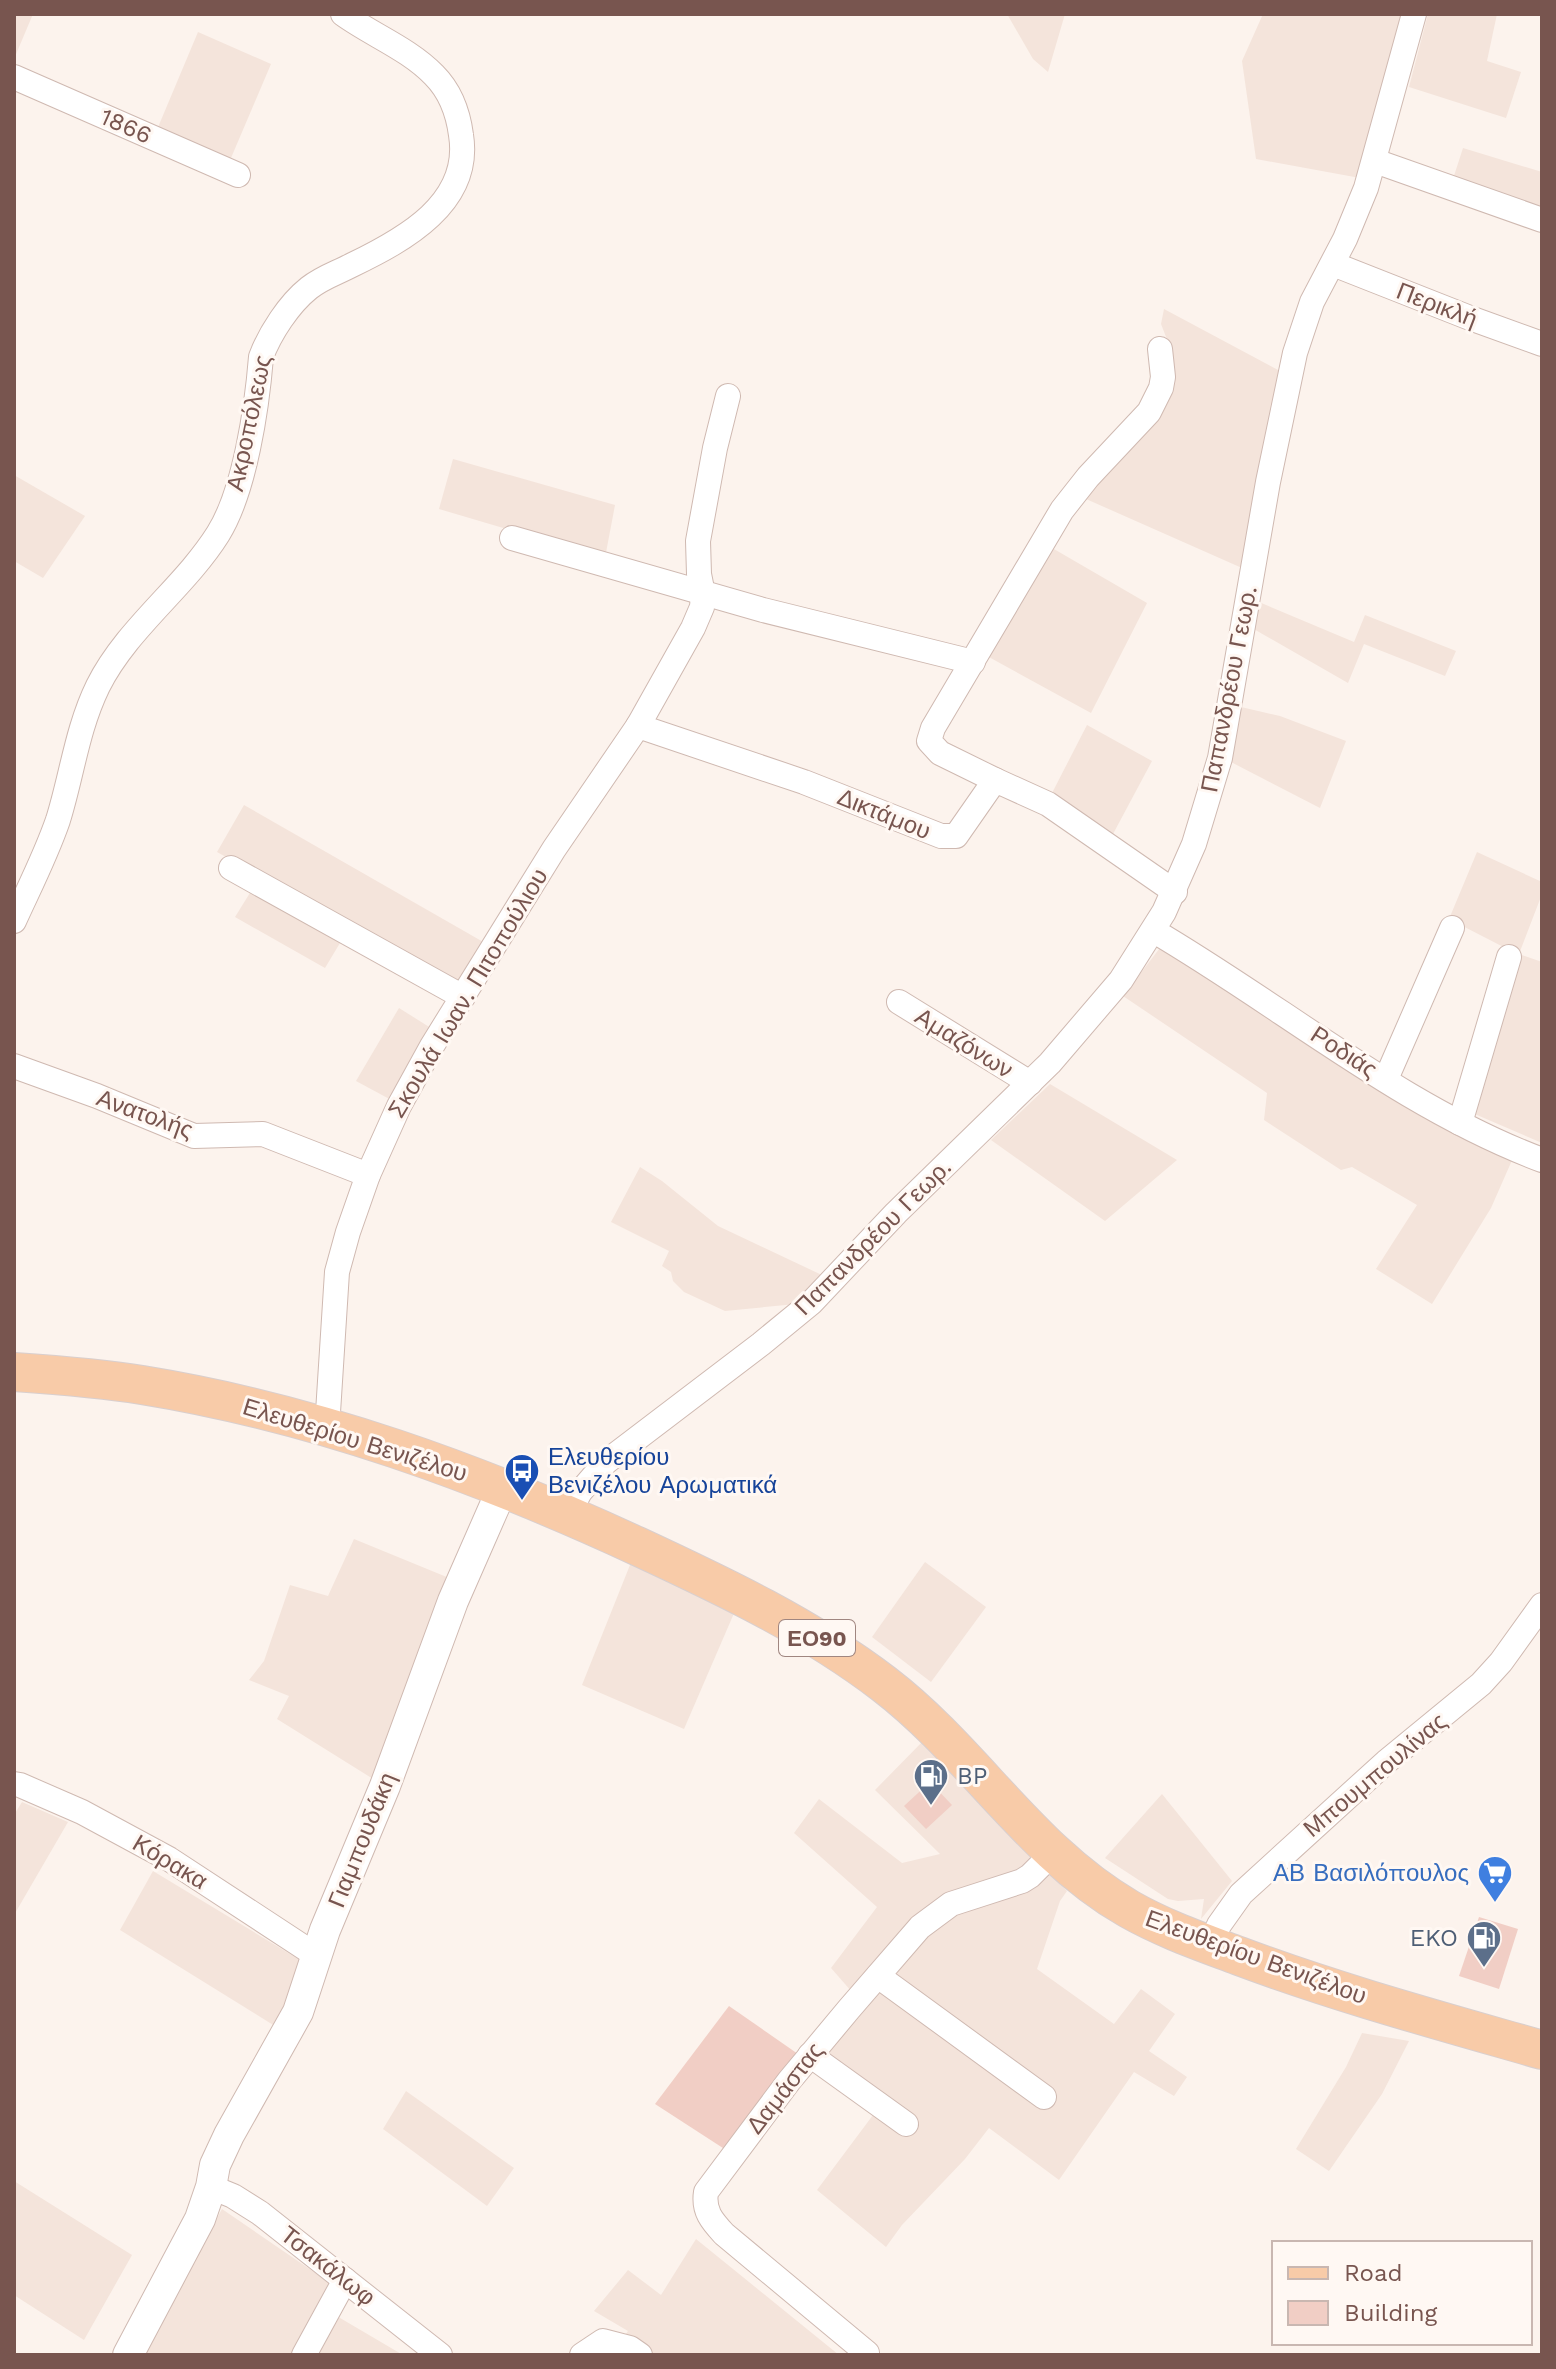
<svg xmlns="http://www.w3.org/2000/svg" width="1556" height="2369" viewBox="0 0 1556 2369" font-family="'Work Sans',sans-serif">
<rect width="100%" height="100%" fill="#fcf3ed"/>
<g fill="#f4e4db">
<polygon points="14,14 33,14 14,59"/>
<polygon points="1007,14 1065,14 1048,72 1033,59"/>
<polygon points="1263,14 1402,14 1360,178 1256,159 1242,61"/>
<polygon points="1428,14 1497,14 1487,61 1521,72 1506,118 1409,87"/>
<polygon points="198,32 271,64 228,165 156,132"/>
<polygon points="1463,148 1542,172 1542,215 1452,182"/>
<polygon points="1164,309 1280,371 1242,568 1077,495 1142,424 1168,342 1161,324"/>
<polygon points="453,459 615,505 605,558 439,509"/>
<polygon points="14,475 85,516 43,578 14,561"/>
<polygon points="1047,545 1147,603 1091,713 987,656"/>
<polygon points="1259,602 1354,642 1365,615 1456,651 1445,676 1364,644 1348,683 1252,628"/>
<polygon points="1241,707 1280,716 1346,741 1320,808 1229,761"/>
<polygon points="1087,725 1152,761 1113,834 1051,795"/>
<polygon points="244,805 485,943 459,987 217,852"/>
<polygon points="1477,852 1542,882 1542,894 1519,954 1542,962 1542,1143 1470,1112 1519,955 1449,919"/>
<polygon points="253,888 343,938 325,968 235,917"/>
<polygon points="1163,944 1513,1158 1491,1208 1432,1304 1376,1269 1417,1205 1352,1167 1341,1170 1264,1120 1267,1093 1123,996"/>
<polygon points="399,1008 434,1030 395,1102 356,1081"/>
<polygon points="1050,1084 1177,1160 1105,1221 991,1140"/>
<polygon points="640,1167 662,1181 718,1226 824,1276 796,1304 725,1311 684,1292 673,1281 671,1272 662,1266 669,1251 611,1222"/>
<polygon points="354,1539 454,1580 378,1782 277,1719 289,1696 249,1680 264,1661 290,1585 328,1596"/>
<polygon points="634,1555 738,1604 684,1729 582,1685"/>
<polygon points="925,1562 986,1607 931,1682 872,1637"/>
<polygon points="925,1739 1067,1891 1060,1901 1037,1969 1114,2024 1141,1989 1175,2014 1149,2051 1187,2077 1174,2096 1134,2072 1059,2180 989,2128 965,2159 902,2225 886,2247 817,2190 873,2115 824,2056 866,2008 831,1968 877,1907 794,1833 819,1799 902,1863 940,1854 875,1790"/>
<polygon points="1162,1794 1232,1881 1201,1919 1204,1899 1178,1901 1168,1899 1105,1858"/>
<polygon points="22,1802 68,1822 14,1915 14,1815"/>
<polygon points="153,1871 300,1960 278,2028 120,1930"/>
<polygon points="1362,2033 1409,2041 1382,2094 1329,2171 1296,2149 1346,2067"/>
<polygon points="406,2091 514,2168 487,2206 383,2129"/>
<polygon points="14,2181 132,2255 84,2340 14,2295"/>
<polygon points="222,2209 330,2283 318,2305 403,2355 142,2355"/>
<polygon points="696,2239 839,2355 611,2355 628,2331 594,2311 628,2270 661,2295"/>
</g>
<g fill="#f1cec5">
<polygon points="930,1782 952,1805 926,1829 904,1806"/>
<polygon points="1479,1917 1518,1929 1499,1989 1459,1976"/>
<polygon points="729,2006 798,2054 726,2150 655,2104"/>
</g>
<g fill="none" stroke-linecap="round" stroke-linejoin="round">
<defs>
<g id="minor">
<polyline points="14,77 238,175"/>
<polyline points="1375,161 1542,220"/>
<polyline points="1333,264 1470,318 1542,344"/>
<polyline points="512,538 763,610 973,662"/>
<polyline points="638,726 804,782 941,836 956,836 995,780 1048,804 1175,892"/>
<polyline points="995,780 940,753 929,741 933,728 1062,510 1088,477 1149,412 1161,388 1163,377 1160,349"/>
<polyline points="231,868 463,997"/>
<path d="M14,921C29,888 46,855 58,820C72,775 77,729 98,686C127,628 184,588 218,534C245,491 257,407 261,357C270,333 289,304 309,288C323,277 337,273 352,265C404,240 472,203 461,135C458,112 451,92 434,75C409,49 372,35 343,14"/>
<path d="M1154,931C1282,1006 1403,1108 1542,1160"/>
<polyline points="899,1002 1030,1083"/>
<polyline points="14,1066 97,1096 194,1136 263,1134 368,1175"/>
<polyline points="1386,1079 1452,928"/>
<polyline points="1460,1123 1509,957"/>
<polyline points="327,1428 337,1272 348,1232 368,1175 399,1106 432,1046 554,849 638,726 693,628 702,607 703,594 699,574 698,541 715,448 728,396"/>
<polyline points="568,1514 580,1492 606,1462 761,1344 811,1303 896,1213 1050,1063 1121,980 1164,912 1194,844 1220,758 1268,482 1295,353 1312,302 1345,239 1366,188 1414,14"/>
<polyline points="14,1784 20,1785 82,1812 169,1859 317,1956"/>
<polyline points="1210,1945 1219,1925 1241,1894 1386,1762 1481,1684 1501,1662 1542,1605"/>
<polyline points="878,1976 1044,2097"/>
<polyline points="810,2055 906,2124"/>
<polyline points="211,2187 233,2196 260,2213 440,2355"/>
<path d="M867,2353L724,2234C712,2221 703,2211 706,2192L789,2081L849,2009L920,1927L951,1904L1022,1881L1030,1876L1053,1853"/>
<polyline points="304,2355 345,2280"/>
<polyline points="582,2355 603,2341 630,2348 640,2355"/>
</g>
<polyline id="tertiary" points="128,2355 200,2219 211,2187 215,2165 229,2135 298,2012 325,1930 385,1786 453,1601 503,1487"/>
<path id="primary" d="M14,1372C57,1375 100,1378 142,1385C315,1413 479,1473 637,1546C723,1586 808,1626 884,1684C973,1752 1030,1852 1129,1909C1164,1929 1202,1942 1239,1956C1338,1993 1441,2021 1542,2050"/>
</defs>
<use href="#minor" stroke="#cfb9b1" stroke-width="26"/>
<use href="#tertiary" stroke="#cfb9b1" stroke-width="32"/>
<use href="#primary" stroke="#d9cfce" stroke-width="40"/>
<use href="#minor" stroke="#fff" stroke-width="24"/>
<use href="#tertiary" stroke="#fff" stroke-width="30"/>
<use href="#primary" stroke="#f8cba8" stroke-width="38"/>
</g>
<defs>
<symbol id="bus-pin" viewBox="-11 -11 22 30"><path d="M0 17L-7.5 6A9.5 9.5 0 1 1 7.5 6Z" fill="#1a4fb4" stroke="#fff8f3"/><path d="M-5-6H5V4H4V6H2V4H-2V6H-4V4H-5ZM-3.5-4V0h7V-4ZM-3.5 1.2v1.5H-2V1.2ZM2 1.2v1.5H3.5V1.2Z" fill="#fff"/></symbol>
<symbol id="fuel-pin" viewBox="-11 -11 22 30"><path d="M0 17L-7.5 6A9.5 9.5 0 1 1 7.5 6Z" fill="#5c6f8a" stroke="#fff8f3"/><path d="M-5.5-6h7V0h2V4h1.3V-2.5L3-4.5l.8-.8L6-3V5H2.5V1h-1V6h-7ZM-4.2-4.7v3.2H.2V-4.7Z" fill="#fff"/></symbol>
<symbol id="supermarket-pin" viewBox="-11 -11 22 30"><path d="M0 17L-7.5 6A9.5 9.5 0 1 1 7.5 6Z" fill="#3f7fe0" stroke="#fff8f3"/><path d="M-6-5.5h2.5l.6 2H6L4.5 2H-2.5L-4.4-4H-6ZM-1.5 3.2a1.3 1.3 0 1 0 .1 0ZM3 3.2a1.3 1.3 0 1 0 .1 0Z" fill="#fff"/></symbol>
</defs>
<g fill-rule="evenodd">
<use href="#bus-pin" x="502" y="1451" width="40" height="54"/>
<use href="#fuel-pin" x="911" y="1756" width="40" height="54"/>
<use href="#supermarket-pin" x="1475" y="1853" width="40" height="54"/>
<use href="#fuel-pin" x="1464" y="1918" width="40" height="54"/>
</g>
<g text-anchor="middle" stroke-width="6" stroke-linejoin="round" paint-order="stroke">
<rect fill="#fff8f3" stroke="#a08680" stroke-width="2" x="779" y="1620" width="76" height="36" rx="6"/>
<g font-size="22" font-weight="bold" fill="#78554f">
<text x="817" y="1646">ΕΟ90</text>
</g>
<g font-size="24" fill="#78554f" stroke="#fff8f3">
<text transform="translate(126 126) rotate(24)" y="8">1866</text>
<text transform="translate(1437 305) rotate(21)" y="8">Περικλή</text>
<text transform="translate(249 423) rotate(-78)" y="8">Ακροπόλεως</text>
<text transform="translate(1229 689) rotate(-79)" y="8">Παπανδρέου Γεωρ.</text>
<text transform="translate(884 814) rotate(22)" y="8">Δικτάμου</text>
<text transform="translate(468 993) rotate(-59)" y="8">Σκουλά Ιωαν. Πιτοπούλιου</text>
<text transform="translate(964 1043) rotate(32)" y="8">Αμαζόνων</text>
<text transform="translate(1344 1052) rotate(33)" y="8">Ροδιάς</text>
<text transform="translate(145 1114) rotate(20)" y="8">Ανατολής</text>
<text transform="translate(873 1237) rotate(-45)" y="8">Παπανδρέου Γεωρ.</text>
<text transform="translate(355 1440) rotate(17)" y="8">Ελευθερίου Βενιζέλου</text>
<text transform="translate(1375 1775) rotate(-40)" y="8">Μπουμπουλίνας</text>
<text transform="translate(362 1840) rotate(-68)" y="8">Γιαμπουδάκη</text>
<text transform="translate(170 1862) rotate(31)" y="8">Κόρακα</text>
<text transform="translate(1256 1957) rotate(20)" y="8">Ελευθερίου Βενιζέλου</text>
<text transform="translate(785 2088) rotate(-52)" y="8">Δαμάστας</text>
<text transform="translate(328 2266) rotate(38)" y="8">Τσακάλωφ</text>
</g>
<g font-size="24" fill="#164399" stroke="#fff8f3" text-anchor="start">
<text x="548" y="1465">Ελευθερίου<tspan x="548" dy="28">Βενιζέλου Αρωματικά</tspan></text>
</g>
<g font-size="24" fill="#4e5e75" stroke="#fff8f3" text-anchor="start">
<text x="957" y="1784">BP</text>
<text x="1458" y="1946" text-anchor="end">EKO</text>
</g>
<g font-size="24" fill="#366cbe" stroke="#fff8f3" text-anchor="end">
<text x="1469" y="1881">ΑΒ Βασιλόπουλος</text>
</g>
</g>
<rect width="1556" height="2369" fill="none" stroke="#78554f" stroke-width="32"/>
<rect x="1272" y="2241" width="260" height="104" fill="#fff8f3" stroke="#c9b7b1" stroke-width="2"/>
<rect x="1288" y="2267" width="40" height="12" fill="#f8cba8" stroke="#c9b7b1" stroke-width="2"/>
<text x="1344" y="2281" font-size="24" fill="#78554f">Road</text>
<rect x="1288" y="2301" width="40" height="24" fill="#f1cec5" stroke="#c9b7b1" stroke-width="2"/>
<text x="1344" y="2321" font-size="24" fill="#78554f">Building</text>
</svg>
